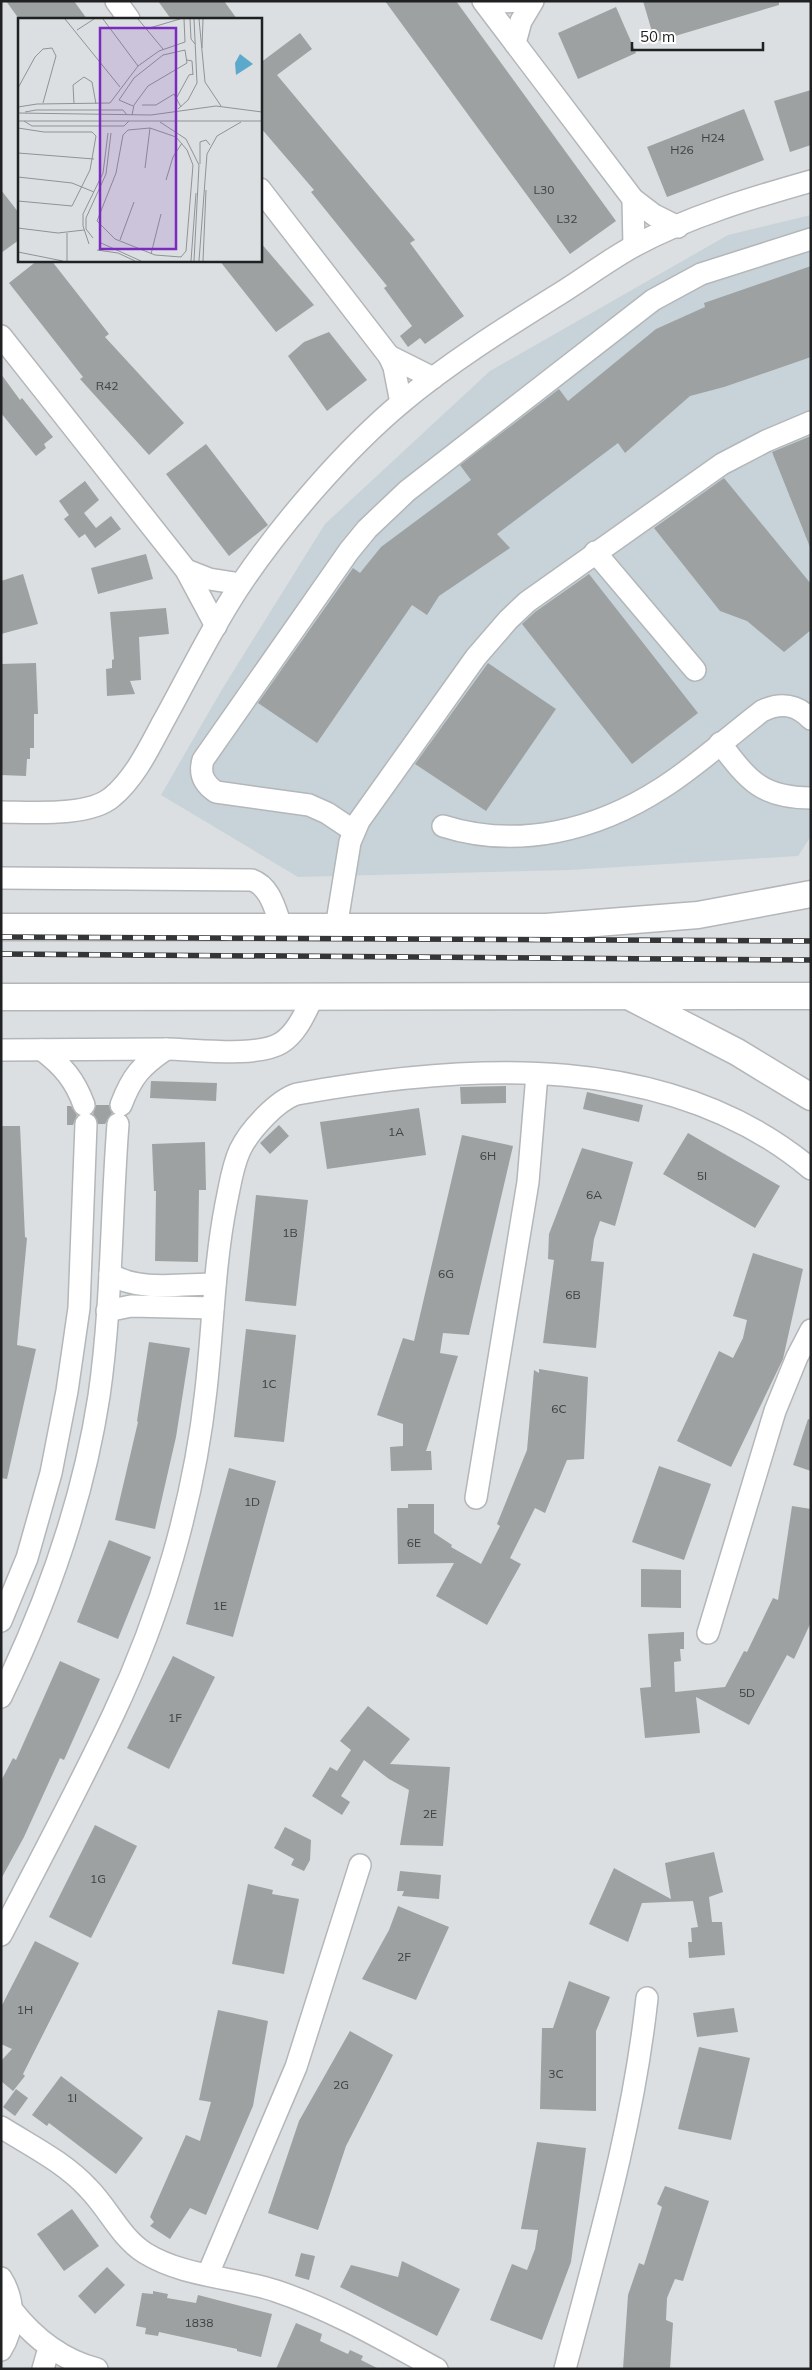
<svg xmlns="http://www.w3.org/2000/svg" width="812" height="2370" viewBox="0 0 812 2370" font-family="Mulish,sans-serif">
<rect width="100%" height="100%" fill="#dbdfe1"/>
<polygon fill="#c8d3d9" points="811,215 811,836 798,856 570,870 298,877 161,795 221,691 325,524 490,371 728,235"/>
<g fill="#9da1a2">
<polygon points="6,1 74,1 87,19 19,19"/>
<polygon points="158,1 224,1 237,19 171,19"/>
<polygon points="385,1 456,1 616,221 570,254"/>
<polygon points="643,1 779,1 779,5 655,42"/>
<polygon points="616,7 636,53 578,79 558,33"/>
<polygon points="300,33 312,49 277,75 415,240 410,243 464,316 425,344 420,338 408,347 400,336 412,326 384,288 387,286 311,192 314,190 260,127 260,63"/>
<polygon points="811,90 811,145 790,152 774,101"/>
<polygon points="744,109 764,160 667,197 647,147"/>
<polygon points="1,190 19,213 19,240 1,253"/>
<polygon points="260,242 314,305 276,332 219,260 260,260"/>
<polygon points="38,260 51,260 109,334 105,337 184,423 149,455 80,379 83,377 9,283"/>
<polygon points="811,266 811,357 724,387 690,396 625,453 618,443 497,534 510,548 439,596 427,615 412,605 317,743 258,703 353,568 360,573 381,547 471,480 460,465 559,389 568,401 656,329 705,307 704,303"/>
<polygon points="329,332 367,380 327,411 288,356 304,342"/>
<polygon points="1,374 20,400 22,398 53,437 44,444 46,448 36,456 1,413"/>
<polygon points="811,436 811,547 810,547 772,452"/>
<polygon points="206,444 268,525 229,556 166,474"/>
<polygon points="724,478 811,584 811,630 784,652 747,621 720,611 654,528"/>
<polygon points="85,481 99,500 84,513 96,528 111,516 121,529 95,548 85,534 79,538 64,519 69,515 59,501"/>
<polygon points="146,554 153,579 98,594 91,568"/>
<polygon points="23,574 38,624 1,634 1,581"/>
<polygon points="589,574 698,713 632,764 522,624 535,612"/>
<polygon points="166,608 169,634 139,637 141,680 130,681 135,694 107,696 106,669 112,668 112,660 114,659 110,612"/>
<polygon points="36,663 38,714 34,714 34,748 30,748 30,759 27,759 26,776 1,775 1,664"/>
<polygon points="488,663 556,709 486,811 415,764"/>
<polygon points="151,1081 217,1083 216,1101 150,1098"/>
<polygon points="506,1086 506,1103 461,1104 460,1087"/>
<polygon points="587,1092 643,1105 639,1122 583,1109"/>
<polygon points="96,1105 109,1105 112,1113 105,1124 98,1124 93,1114"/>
<polygon points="67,1106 71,1106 77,1115 73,1125 67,1125"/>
<polygon points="419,1108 426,1155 327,1169 320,1122"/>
<polygon points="279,1125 289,1136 270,1154 260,1143"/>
<polygon points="1,1126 20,1126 25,1237 27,1238 17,1345 36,1349 7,1479 1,1478"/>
<polygon points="688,1133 780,1186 755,1228 663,1174"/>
<polygon points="462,1135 513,1146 469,1335 443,1333 440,1353 458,1356 426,1451 431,1451 432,1470 391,1471 390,1447 403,1446 403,1424 377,1415 403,1338 414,1341"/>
<polygon points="205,1142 206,1190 199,1190 198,1262 155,1261 156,1191 154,1191 152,1144"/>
<polygon points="582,1148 633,1162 615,1226 600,1221 594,1239 591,1261 604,1262 596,1348 543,1343 554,1260 548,1259 549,1234"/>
<polygon points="256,1195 308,1200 296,1306 245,1301"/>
<polygon points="753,1253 803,1269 783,1359 731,1467 677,1441 719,1351 733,1358 743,1338 747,1320 733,1316"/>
<polygon points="246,1329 296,1335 284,1442 234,1437"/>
<polygon points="149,1342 190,1348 176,1437 155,1529 115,1520 138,1422 137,1421"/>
<polygon points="539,1369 588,1377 584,1459 567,1460 545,1513 535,1508 510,1558 521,1564 487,1625 436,1596 454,1563 398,1564 397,1508 408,1508 408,1504 434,1504 434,1533 452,1545 451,1547 481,1564 500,1526 497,1524 527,1450 534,1370 539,1373"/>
<polygon points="808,1419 811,1420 811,1471 793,1465"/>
<polygon points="659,1466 711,1484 684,1560 632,1542"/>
<polygon points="229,1468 276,1481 233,1637 186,1624"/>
<polygon points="792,1506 811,1509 811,1622 794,1659 787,1655 749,1725 696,1697 700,1733 645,1738 640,1688 651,1687 648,1634 684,1632 684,1649 680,1649 681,1661 674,1662 675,1692 725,1687 744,1651 747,1652 773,1598 778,1600"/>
<polygon points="109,1540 151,1557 118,1639 77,1622"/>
<polygon points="641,1569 681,1570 681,1608 641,1607"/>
<polygon points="173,1656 215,1677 169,1769 127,1748"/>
<polygon points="60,1661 100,1679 64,1760 60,1758 24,1837 1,1879 1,1781 13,1758 16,1760"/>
<polygon points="368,1706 410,1739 390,1764 450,1767 443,1846 400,1845 409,1790 389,1779 364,1760 341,1796 350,1802 342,1815 312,1796 330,1767 337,1771 351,1750 340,1741"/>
<polygon points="95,1825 137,1846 91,1938 49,1917"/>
<polygon points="285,1827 311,1840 310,1860 304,1871 291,1865 294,1859 274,1848"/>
<polygon points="714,1852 723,1892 709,1897 712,1922 722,1922 725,1955 689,1958 688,1942 692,1942 691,1928 698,1927 693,1901 642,1903 628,1942 589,1924 614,1868 671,1899 665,1863"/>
<polygon points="400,1871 441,1875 439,1899 402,1896 404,1891 397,1891"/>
<polygon points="248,1884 273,1890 272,1894 299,1899 284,1974 232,1964"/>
<polygon points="398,1906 449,1927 416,2000 362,1979 389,1930"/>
<polygon points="35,1941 79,1963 23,2074 25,2076 13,2091 1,2081 1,2061 12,2049 1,2044 1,2007"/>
<polygon points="569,1981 610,1997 596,2031 596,2111 540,2109 542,2028 553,2028"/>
<polygon points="734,2008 738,2032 697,2037 693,2013"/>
<polygon points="218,2010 268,2021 253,2106 206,2215 190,2208 170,2239 150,2226 154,2222 150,2217 186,2135 200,2141 211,2102 199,2100"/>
<polygon points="350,2031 393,2055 346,2146 318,2230 268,2213 299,2121"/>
<polygon points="699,2047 750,2058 731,2140 678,2129"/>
<polygon points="61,2076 143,2138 116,2174 49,2123 47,2126 32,2115"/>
<polygon points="16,2089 28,2098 15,2116 3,2107"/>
<polygon points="537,2142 586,2148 571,2262 542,2340 490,2320 512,2264 527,2270 535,2249 538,2230 521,2229"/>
<polygon points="665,2186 709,2201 683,2281 675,2279 667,2298 666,2320 673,2323 670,2369 623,2369 628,2295 639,2263 644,2265 662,2207 657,2204"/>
<polygon points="72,2209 99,2246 64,2271 37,2234"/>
<polygon points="301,2253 315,2256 309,2280 295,2276"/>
<polygon points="402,2261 460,2289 437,2336 340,2287 351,2265 398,2277"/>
<polygon points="107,2267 125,2285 95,2314 78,2296"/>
<polygon points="153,2291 168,2294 167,2298 196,2303 198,2295 272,2314 261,2357 237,2351 237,2349 159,2332 158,2336 145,2334 146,2328 136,2326 142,2293 153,2294"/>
<polygon points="296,2323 322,2334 320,2341 348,2354 350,2350 363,2356 361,2360 379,2369 276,2369"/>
</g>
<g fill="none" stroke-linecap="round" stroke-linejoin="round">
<defs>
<g id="minor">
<polyline points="116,1 129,19"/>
<polyline points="483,1 633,199 654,215 678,227"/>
<polyline points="485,3 520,1"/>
<polyline points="515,43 521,21 533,1"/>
<polyline points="260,189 389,356 394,367 401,403"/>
<polyline points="633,199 634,246"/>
<polyline points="1,336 186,570 216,626"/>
<polyline points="389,356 433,378"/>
<polyline points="595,552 695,670"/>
<polyline points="186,570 209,579 241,584"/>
<path d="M720,743C748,780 761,798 811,798"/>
<path d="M1,812C30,812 89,817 112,797C135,778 149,748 163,722C189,675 213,625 243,581C284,521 345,450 401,403C449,363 503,329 556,296C582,280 607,261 634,246C688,217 751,198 811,181"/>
<path d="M443,826C518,850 597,830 662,788C697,766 729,736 762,711C781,702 796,704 811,719"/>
<path d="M354,831L327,813L309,805L216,792C204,784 199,774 203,760L349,551L367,529L407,491L653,300L701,274L811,239"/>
<path d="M1,878L252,880C271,887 275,910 282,928"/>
<polyline points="336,928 350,842 359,821 476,657 508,620 527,602 722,464 766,441 811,422"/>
<path d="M1,1050C56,1050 110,1049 165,1049C195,1049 256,1058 281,1043C297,1033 305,1013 313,997"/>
<path d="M42,1050C63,1066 75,1080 84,1105"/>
<path d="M121,1105C132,1076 141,1066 166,1049"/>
<path d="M110,1274C139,1292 182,1284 215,1284"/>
<polyline points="107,1311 131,1306 213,1308"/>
<polyline points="476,1498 528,1182 537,1074"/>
<polyline points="1,1621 27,1558 51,1473 67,1391 79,1308 86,1124"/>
<polyline points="708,1633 775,1411 797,1357 811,1330"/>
<path d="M1,1697C47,1602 83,1501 99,1396C112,1306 111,1214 118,1124"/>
<path d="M1,1935C39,1862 78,1789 113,1715C161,1614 194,1501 206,1390C213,1327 214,1266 226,1204C230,1186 232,1167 240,1150C249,1131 277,1100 297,1094C468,1063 669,1050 811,1169"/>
<path d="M1,2127C31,2146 64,2162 88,2188C109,2209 120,2237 145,2253C184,2277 234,2277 276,2291C333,2310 384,2340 437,2369"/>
<polyline points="208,2274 296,2067 360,1865"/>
<path d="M1,2278C15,2300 15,2328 1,2350"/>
<path d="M12,2310C34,2338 62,2360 97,2369"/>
<polyline points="43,2369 47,2355 56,2351"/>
<path d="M565,2369C598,2244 633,2127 647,1998"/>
</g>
<g id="major">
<polyline points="1,927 546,927 698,915 811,894"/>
<polyline points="1,997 811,996"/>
<polyline points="632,998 737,1052 811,1097"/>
</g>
</defs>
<use href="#minor" stroke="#b3b7b9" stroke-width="24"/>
<use href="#major" stroke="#b3b7b9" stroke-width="29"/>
<use href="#minor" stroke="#fff" stroke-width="21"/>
<use href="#major" stroke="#fff" stroke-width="26"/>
<defs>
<g id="rail">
<polyline points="1,937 811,941"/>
<polyline points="1,954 811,960"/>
</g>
</defs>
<use href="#rail" stroke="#343536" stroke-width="5.5"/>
<use href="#rail" stroke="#fff" stroke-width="4" stroke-dasharray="11" stroke-linecap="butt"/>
</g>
<g text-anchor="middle" stroke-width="4" stroke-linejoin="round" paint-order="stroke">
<g font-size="12" fill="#3f4142">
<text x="713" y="142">H24</text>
<text x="682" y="154">H26</text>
<text x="544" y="194">L30</text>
<text x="567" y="223">L32</text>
<text x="107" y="390">R42</text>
<text x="396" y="1136">1A</text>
<text x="488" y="1160">6H</text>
<text x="702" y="1180">5I</text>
<text x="594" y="1199">6A</text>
<text x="290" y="1237">1B</text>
<text x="446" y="1278">6G</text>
<text x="573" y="1299">6B</text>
<text x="269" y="1388">1C</text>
<text x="559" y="1413">6C</text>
<text x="252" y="1506">1D</text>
<text x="414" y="1547">6E</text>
<text x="220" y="1610">1E</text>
<text x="747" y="1697">5D</text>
<text x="175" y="1722">1F</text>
<text x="430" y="1818">2E</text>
<text x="98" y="1883">1G</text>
<text x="404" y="1961">2F</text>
<text x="25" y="2014">1H</text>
<text x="556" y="2078">3C</text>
<text x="341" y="2089">2G</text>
<text x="72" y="2102">1I</text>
<text x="199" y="2327">1838</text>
</g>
</g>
<g transform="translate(18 18)">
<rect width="244" height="244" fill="#dbdfe1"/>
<path d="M222,36L235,46L218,57L217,45Z" fill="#5da9cb"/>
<path fill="none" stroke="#909395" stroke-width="1" d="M47,1L102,69M85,1L120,48M120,1L145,31M172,1L173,21L177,26M181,1L187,64L203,88M128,11L162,1M59,12L76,1M184,30L185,1M169,42L174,43L175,57M0,70L17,39L25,31L34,30L38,38L25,85M159,79L171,57L175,56M56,86L55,67L66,59L74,64L78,86M124,87H138L156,76L163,89M0,89L19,86L92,85L120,48L141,33L167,24L166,1M160,91L170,82L179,65L176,1M7,94L18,92H105L109,97M0,95L133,97L198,88L244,94M114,97L116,87L130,68L169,45L167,32L145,37L116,60L101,82L115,88M0,103H244M6,103L14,108H106L111,103M142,104L168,121L181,147L176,243M0,110L26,114H74L78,118L72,152L54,188L0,183M132,110L158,119L169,132L175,147L168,233L163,239L137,237L97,221L79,203L98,155L105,117L110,112ZM0,135L76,141M182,146V124L188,122L192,127M127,150L132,110M0,159L54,165L76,174M148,162L155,139L164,125M0,210L40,215L66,212M49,215V243M75,220L68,211V200L88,156L93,115M102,222L116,184M83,225L123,243M71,226L65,208V196L85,155L90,115M79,232L100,235L117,243M0,234L45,243M133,236L143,196M173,243L178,175M181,243L189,136L199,118L223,104M185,243L188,172"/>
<path fill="#7b2cbf" fill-opacity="0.15" stroke="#7b2cbf" stroke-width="2.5" d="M82,10H158V231H82Z"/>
<rect width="244" height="244" fill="none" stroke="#202122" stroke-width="2.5"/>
</g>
<rect width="812" height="2370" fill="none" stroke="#202122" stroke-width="5"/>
<path d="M632 42v8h131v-8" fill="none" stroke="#202122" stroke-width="2.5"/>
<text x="640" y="42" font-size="15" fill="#202122" stroke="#ffffff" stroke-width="4" paint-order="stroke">50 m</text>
</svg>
